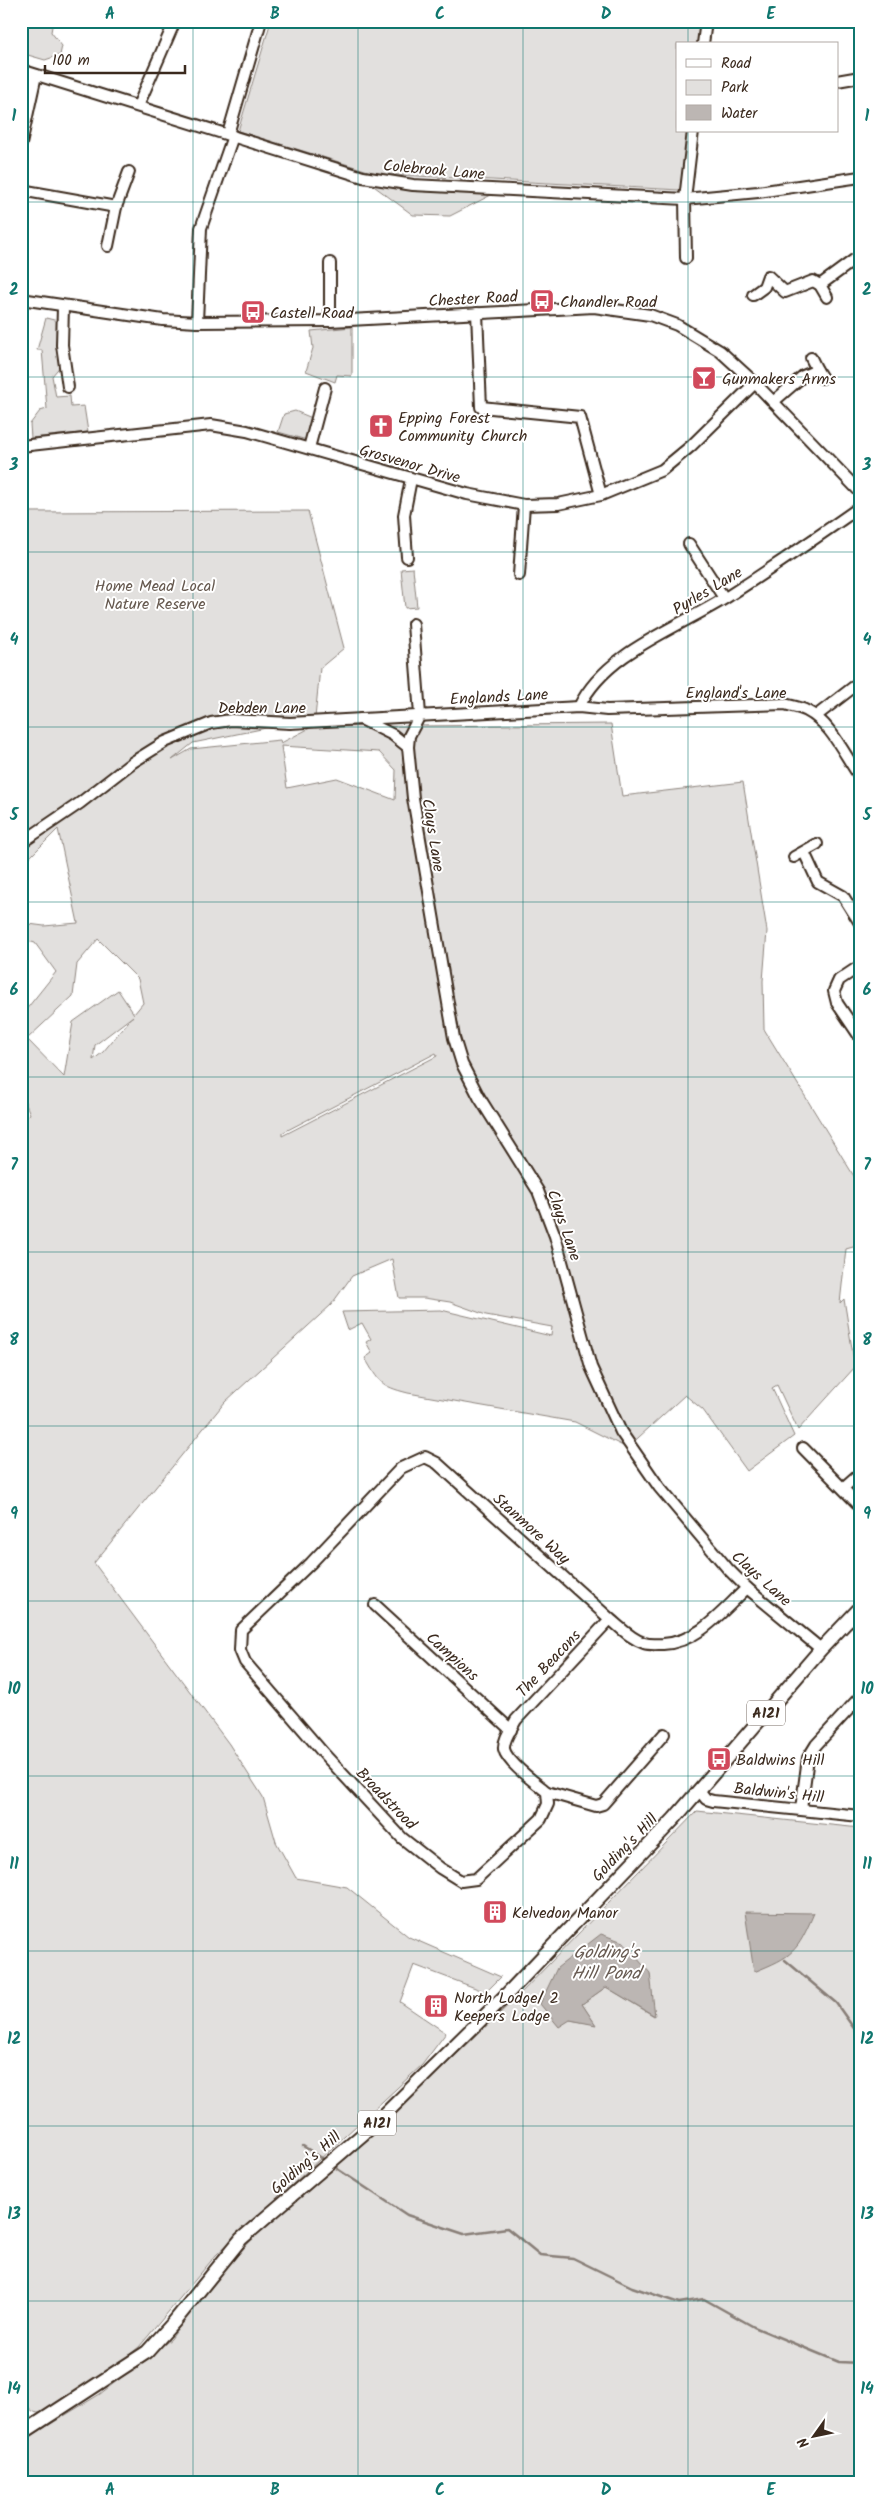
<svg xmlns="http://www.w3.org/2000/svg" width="881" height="2503" viewBox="0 0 881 2503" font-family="Kalam,sans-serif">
<rect width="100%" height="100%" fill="#fff"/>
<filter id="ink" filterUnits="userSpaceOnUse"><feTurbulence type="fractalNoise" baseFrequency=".02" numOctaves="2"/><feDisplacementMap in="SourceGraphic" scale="10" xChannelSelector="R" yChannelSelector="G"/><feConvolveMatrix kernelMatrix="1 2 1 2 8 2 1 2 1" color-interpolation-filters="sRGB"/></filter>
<g filter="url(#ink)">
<g fill="#e2e0de" stroke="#8e857e" fill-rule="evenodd">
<polygon points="21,21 53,21 51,32 62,46 60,55 45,60 21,53"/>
<polygon points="271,21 702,21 699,44 677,44 677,131 688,131 680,190 378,174 238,131"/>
<polygon points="367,181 495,193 450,216 413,215"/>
<polygon points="46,318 58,321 62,364 52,376 56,397 70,396 71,407 84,406 88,432 31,438 30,424 40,411 47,409 42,350 37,350"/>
<polygon points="352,327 352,376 337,375 335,382 306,371 313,348 311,331"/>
<polygon points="295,411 312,418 307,440 278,432 284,414"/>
<path d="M308,511L344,648L320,668L315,718L193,743L172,760L191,749L280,740L281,743L312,727L611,724L622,796L743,782L767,931L763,981L764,1029L860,1186V1245L846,1249L840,1303L844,1299L855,1367L798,1430L777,1385L772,1388L794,1436L747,1471L703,1410L685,1395L627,1448L575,1422L408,1393C380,1386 379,1382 365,1358L372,1353L366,1342L371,1339L362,1323L348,1330L342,1312L441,1310L551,1336L552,1327L486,1315L450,1302L424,1298H399L392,1259L352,1276L331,1305L225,1402L94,1563L229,1744L263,1797L276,1842L296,1878L347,1887L409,1937L501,1977L486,1992L414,1965L400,2002L446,2033L422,2065L216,2255L139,2347L102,2376L41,2413C31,2414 27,2405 21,2397V1122L30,1114L21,1092V1016L56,972L35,943L21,939V923L44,926L78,923L58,829L25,862L21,860V512ZM281,746L379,752L396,770L395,800L337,778L287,788ZM98,939L138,979L143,1003L134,1014L118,990L73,1022L64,1077L27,1039L73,996L77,964ZM133,1016L103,1052L93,1060L95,1045ZM436,1053L437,1056L282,1136V1133Z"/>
<polygon points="413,568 417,607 405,608 401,569"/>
<path d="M697,1811L860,1828V2482H21V2442L100,2394L171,2339L196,2302L261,2229L379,2126L459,2052L519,1995ZM623,1942L654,2016L606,1987L582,2004L595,2024L570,2020Z"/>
</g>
<g fill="#bcb6b3" stroke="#887e77">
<path d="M745,1912L814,1913C797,1953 793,1956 754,1972Z"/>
<polygon points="601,1934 623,1942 650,1973 655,2016 606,1987 582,2004 596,2025 570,2020 559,2027 540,2004 557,1968"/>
</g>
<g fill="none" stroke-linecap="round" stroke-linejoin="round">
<g stroke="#887e77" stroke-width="2.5">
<polyline points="785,1960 836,2003 860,2037"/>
<polyline points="303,2146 325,2160"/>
<polyline points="333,2166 407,2215 464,2234 507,2228 540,2255 573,2258 632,2287 679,2303 704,2299 754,2327 839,2362 860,2363"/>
</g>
<defs>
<g id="minor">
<polyline points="703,44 706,21"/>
<polyline points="21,70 363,177 413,185 685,199 758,192 860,177"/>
<polyline points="837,81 860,77"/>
<polyline points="138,106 175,21"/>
<polyline points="228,134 261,21"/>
<polyline points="21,144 36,75"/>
<polyline points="21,190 116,207"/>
<polyline points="108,246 116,207 129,172"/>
<polyline points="686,258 685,199 693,131"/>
<polyline points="330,263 330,321"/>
<polyline points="820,285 854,260 860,259"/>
<polyline points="753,295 764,287 768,276 785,292 813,281 820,285 827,297"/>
<polyline points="21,299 163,320 197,322 330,321 594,307 650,315 677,325 720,351 755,383 860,492"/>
<polyline points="63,307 62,345 68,387"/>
<polyline points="477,313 481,407 580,417 601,495"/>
<polyline points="197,322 201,228 233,136"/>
<polyline points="811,358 817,370"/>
<polyline points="773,402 803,376 817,370 822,378"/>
<polyline points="21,446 211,425 247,431 467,494 524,505 558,504 601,495 662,470 691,446 755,383"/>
<polyline points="309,448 325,388"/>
<polyline points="689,544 724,598"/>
<polyline points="407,557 404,515 411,479"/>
<polyline points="519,575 524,505"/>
<polyline points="413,624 420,715 409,736 408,747 413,798 454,1038 462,1064 479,1097 538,1191 555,1236 591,1367 621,1432 659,1487 728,1569 747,1588 821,1649"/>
<path d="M579,707C605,652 678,628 727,597C772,568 816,538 860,507"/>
<polyline points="816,716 860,682"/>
<polyline points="361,719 393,735 408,747"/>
<path d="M21,843L80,803L133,762L165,742L211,723L231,720L290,723L579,707L607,710L784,704C792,706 800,707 807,711C831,723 845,756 860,777"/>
<polyline points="804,852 818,882 843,896 860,923"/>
<polyline points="794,857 817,844"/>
<polyline points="860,966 839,980 834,991 837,1003 860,1037"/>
<polyline points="803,1448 860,1506"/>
<polyline points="843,1488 860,1473"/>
<polyline points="375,1605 511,1730"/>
<path d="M610,1619L516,1720C512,1728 503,1739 504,1749C507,1763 536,1783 547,1792L548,1804L541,1819L476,1879L461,1881L440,1868L402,1838L325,1755L245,1662L240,1650L241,1630L311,1563L401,1468L425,1457L437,1463L610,1619C621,1628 631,1639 644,1643C650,1645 657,1644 663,1644C699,1642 722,1611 747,1588"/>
<polyline points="699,1790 706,1799 713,1801 860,1816"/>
<polyline points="547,1792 596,1806 603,1804 664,1734"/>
<polyline points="801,1809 808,1758 816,1745 860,1697"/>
</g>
<polyline id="major" points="21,2434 147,2352 174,2322 241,2239 376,2123 505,1996 674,1819 821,1649 860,1608"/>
</defs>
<use href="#minor" stroke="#3b2a1e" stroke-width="14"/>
<use href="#major" stroke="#3b2a1e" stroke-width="16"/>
<use href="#minor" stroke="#fff" stroke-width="10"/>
<use href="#major" stroke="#fff" stroke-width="12"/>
</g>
</g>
<path fill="none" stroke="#0f766e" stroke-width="1" stroke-opacity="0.55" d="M193,21V2482M358,21V2482M523,21V2482M688,21V44M688,131V2482M21,202H860M21,377H860M21,552H860M21,727H860M21,902H860M21,1077H860M21,1252H860M21,1426H860M21,1601H860M21,1776H860M21,1951H860M21,2126H860M21,2301H860"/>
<defs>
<symbol id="bus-square" viewBox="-11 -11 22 22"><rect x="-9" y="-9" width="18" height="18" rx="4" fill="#d1495b" stroke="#fff"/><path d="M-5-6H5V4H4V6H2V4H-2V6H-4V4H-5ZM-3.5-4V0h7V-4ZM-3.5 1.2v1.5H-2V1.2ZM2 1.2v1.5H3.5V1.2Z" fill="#fff"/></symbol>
<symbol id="bar-square" viewBox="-11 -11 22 22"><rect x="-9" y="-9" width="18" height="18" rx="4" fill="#d1495b" stroke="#fff"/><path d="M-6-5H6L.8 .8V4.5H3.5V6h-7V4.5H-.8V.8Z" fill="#fff"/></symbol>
<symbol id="church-square" viewBox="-11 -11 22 22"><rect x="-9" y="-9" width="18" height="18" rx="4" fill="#d1495b" stroke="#fff"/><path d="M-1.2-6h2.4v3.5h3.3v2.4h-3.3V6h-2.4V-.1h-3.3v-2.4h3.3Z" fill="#fff"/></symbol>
<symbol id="building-square" viewBox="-11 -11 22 22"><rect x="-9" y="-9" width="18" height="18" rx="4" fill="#d1495b" stroke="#fff"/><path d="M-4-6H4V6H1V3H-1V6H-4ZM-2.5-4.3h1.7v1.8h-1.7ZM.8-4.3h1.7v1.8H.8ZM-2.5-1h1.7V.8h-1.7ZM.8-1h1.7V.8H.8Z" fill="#fff"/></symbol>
</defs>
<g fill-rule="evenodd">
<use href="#bus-square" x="528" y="287" width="28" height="28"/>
<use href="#bus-square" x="239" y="298" width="28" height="28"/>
<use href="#bar-square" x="690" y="364" width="28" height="28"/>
<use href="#church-square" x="367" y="412" width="28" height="28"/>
<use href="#bus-square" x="705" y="1745" width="28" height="28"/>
<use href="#building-square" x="481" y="1898" width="28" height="28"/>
<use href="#building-square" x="422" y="1992" width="28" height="28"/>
</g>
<g text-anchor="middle" stroke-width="4" stroke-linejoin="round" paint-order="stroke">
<g fill="#fff" stroke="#766a62" stroke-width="1">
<rect x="747" y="1700.5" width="38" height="25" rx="4"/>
<rect x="358" y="2110.5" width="38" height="25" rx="4"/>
</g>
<g font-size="15" font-weight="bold" fill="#3b2a1e">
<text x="766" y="1718">A121</text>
<text x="377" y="2128">A121</text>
</g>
<g font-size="16" fill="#3b2a1e" stroke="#fff">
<text transform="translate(434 169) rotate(5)" y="6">Colebrook Lane</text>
<text transform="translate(473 298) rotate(-3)" y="6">Chester Road</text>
<text transform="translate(410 463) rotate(16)" y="6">Grosvenor Drive</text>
<text transform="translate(707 590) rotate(-31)" y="6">Pyrles Lane</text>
<text x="736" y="698">England's Lane</text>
<text transform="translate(499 696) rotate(-3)" y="6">Englands Lane</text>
<text x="262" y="713">Debden Lane</text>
<text transform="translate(434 835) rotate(81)" y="6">Clays Lane</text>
<text transform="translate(565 1225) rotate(71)" y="6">Clays Lane</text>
<text transform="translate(532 1528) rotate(42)" y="6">Stanmore Way</text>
<text transform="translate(762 1578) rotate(42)" y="6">Clays Lane</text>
<text transform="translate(453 1656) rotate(42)" y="6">Campions</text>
<text transform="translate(548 1663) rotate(-47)" y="6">The Beacons</text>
<text transform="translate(779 1792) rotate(6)" y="6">Baldwin's Hill</text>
<text transform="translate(387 1798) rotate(46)" y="6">Broadstrood</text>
<text transform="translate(624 1847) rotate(-46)" y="6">Golding's Hill</text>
<text transform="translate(305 2162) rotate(-41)" y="6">Golding's Hill</text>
</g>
<g font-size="16" fill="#3b2a1e" stroke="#fff" text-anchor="start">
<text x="560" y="307">Chandler Road</text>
<text x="270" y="318">Castell Road</text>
<text x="722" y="384">Gunmakers Arms</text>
<text x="398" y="423">Epping Forest<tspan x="398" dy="18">Community Church</tspan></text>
<text x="736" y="1765">Baldwins Hill</text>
<text x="512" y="1918">Kelvedon Manor</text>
<text x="454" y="2003">North Lodge/ 2<tspan x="454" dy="18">Keepers Lodge</tspan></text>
</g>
<g font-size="16" fill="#65584e" stroke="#fff">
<text x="155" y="591">Home Mead Local<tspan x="155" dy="18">Nature Reserve</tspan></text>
</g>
<g font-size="18" font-style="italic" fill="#685b52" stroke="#fff">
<text x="606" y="1958">Golding's<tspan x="606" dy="21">Hill Pond</tspan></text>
</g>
</g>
<rect width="881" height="2503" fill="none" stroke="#fff" stroke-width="55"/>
<rect x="676" y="42" width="162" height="90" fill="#ffffff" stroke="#b1aaa5"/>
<rect x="686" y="59" width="25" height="8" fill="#ffffff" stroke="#b1aaa5"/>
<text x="721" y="68" font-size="15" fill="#3b2a1e">Road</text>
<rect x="686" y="80" width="25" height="15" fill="#e2e0de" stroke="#b1aaa5"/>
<text x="721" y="92" font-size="15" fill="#3b2a1e">Park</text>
<rect x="686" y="105" width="25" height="15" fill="#bcb6b3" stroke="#b1aaa5"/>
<text x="721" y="118" font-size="15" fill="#3b2a1e">Water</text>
<g transform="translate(814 2436) rotate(237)" stroke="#ffffff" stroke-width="4" paint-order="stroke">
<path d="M0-4L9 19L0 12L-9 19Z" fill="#3b2a1e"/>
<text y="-8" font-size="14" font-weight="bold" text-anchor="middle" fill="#3b2a1e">N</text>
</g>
<path d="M45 65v8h140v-8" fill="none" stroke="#3b2a1e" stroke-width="2.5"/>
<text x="52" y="65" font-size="15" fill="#3b2a1e" stroke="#ffffff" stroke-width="4" paint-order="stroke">100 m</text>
<rect x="28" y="28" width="826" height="2448" fill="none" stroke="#0f766e" stroke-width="2"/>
<g font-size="16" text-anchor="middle" font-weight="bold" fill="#0f766e">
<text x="110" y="19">A</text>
<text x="275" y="19">B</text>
<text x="440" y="19">C</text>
<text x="606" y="19">D</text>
<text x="771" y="19">E</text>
<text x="14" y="121">1</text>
<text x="867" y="121">1</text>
<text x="14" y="295">2</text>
<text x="867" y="295">2</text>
<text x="14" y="470">3</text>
<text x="867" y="470">3</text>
<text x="14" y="645">4</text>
<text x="867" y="645">4</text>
<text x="14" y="820">5</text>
<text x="867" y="820">5</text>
<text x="14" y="995">6</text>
<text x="867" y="995">6</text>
<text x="14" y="1170">7</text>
<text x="867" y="1170">7</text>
<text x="14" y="1345">8</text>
<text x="867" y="1345">8</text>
<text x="14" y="1519">9</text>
<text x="867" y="1519">9</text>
<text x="14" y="1694">10</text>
<text x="867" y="1694">10</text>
<text x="14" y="1869">11</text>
<text x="867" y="1869">11</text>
<text x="14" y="2044">12</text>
<text x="867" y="2044">12</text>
<text x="14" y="2219">13</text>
<text x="867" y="2219">13</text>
<text x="14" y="2394">14</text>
<text x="867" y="2394">14</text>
<text x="110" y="2495">A</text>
<text x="275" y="2495">B</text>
<text x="440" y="2495">C</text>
<text x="606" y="2495">D</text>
<text x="771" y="2495">E</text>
</g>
</svg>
